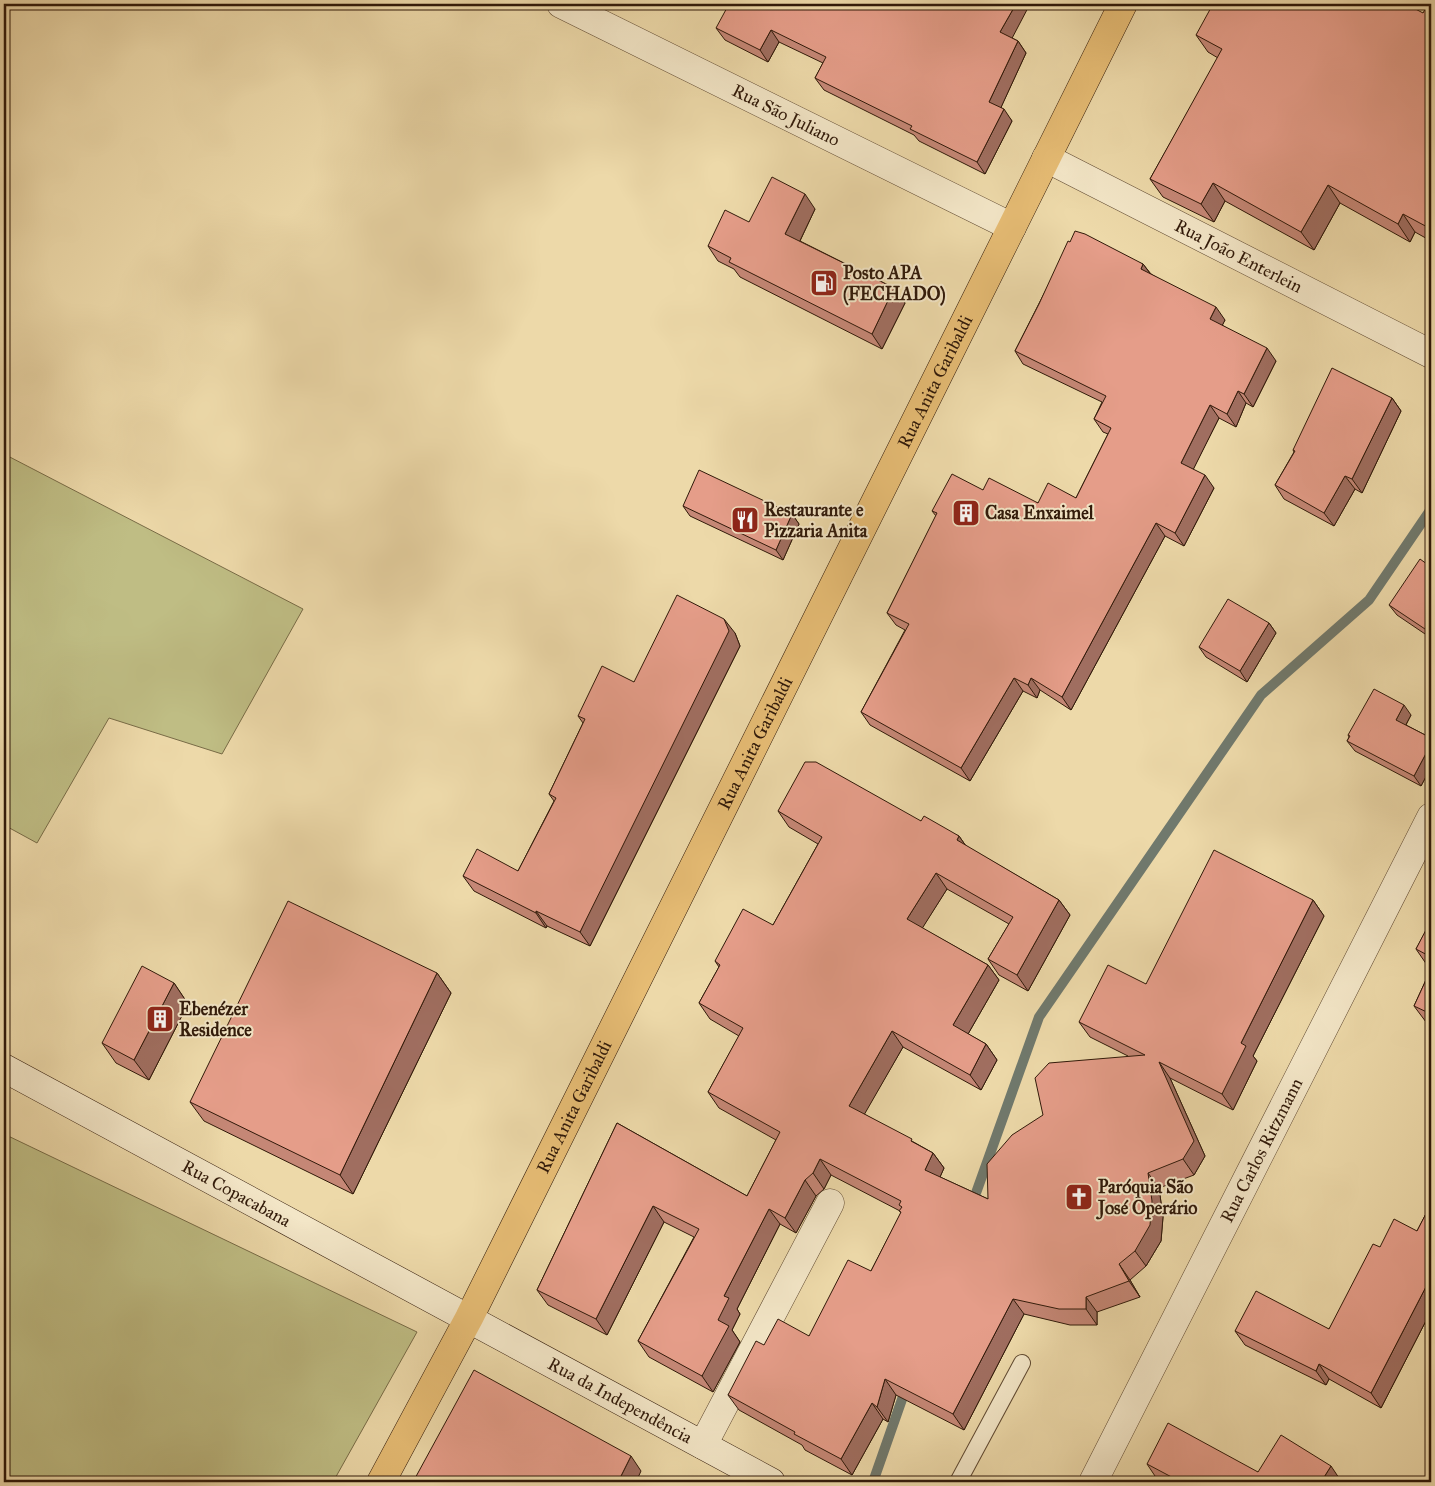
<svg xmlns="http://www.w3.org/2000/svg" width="1435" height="1486" viewBox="0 0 1435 1486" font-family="'IM FELL Great Primer',serif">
<rect width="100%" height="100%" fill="#edd9a9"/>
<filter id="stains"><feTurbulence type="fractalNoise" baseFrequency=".004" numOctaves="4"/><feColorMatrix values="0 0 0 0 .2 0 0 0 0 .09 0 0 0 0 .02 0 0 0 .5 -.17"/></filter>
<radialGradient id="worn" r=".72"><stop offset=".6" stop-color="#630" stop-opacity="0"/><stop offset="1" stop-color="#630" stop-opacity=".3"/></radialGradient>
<g fill="#bfbd84" stroke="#786b46">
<polygon points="4,454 303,609 222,754 109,718 37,843 4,825"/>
<polygon points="4,1134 417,1332 333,1482 4,1482"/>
</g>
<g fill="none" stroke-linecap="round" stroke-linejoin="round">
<g stroke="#70796d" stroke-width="10">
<polyline points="971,1207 1039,1017 1261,695 1369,600 1431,509"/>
<polyline points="873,1482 907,1385"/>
</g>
<defs>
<polyline id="lane" points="958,1482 1022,1363"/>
<g id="street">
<path id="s1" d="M561,4L1012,227"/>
<path id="s2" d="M1046,158L1431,354"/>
<polyline points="703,1445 830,1203"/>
<path id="s3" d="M1093,1482L1431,817"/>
</g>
<g id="secondary">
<path id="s4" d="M4,1068L771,1482"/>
</g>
<g id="primary">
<path id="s5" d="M381,1482L469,1318L1123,4"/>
</g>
</defs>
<use href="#lane" stroke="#5f4931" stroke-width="18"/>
<use href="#street" stroke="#5f4931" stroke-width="29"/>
<use href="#secondary" stroke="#301909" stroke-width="29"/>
<use href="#primary" stroke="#301909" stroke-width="29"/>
<use href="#lane" stroke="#f3e6c7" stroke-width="16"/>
<use href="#street" stroke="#f3e6c7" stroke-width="28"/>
<use href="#secondary" stroke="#f3e6c7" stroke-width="28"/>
<use href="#primary" stroke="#e6bc74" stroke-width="28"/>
</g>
<g fill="#c58776" stroke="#301909">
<polygon points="1431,4 1431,241 1415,232 1410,242 1340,203 1314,250 1225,201 1214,222 1163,197 1150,179 1218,58 1208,52 1196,35 1423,13"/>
<polygon points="716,28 1012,38 1018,41 1026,53 1001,107 1012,121 985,174 919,141 914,135 824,90 815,78 823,63 779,42 768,62 725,40"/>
<polygon points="815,209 800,241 894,288 905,303 882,349 740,277 734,269 718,261 708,246 749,222"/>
<polygon points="1070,242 1143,264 1151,274 1225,320 1222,325 1276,361 1253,407 1246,403 1236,427 1219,418 1193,469 1214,488 1184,546 1165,536 1071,710 1040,690 1037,698 1023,691 970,781 870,725 861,712 905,630 896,625 887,613 936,516 932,511 983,490 1038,503 1076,498 1108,434 1103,432 1094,419 1102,402 1023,364 1015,351"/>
<polygon points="1392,398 1401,411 1362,493 1355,489 1334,526 1284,499 1275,485 1294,452 1293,450"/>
<polygon points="683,506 792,514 799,524 783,560 690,516"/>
<polygon points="1431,567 1431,638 1397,615 1389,605"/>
<polygon points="1269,623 1276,633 1247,682 1206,657 1199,647"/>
<polygon points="735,633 740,646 590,946 547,926 546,928 474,891 463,876 518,871 554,801 549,794 583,723 578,716 634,682"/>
<polygon points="1411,715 1406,725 1431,738 1431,767 1421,786 1355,751 1347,741 1349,737 1348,735"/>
<polygon points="778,811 921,821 959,836 966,846 1059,900 1070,915 1028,991 999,975 988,959 1009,924 947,889 922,928 988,965 999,980 968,1034 986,1044 997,1060 981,1090 903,1047 864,1114 933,1153 944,1168 940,1177 988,1199 1043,1115 1128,1056 1090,1037 1079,1022 1146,984 1313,900 1324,916 1253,1056 1257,1061 1233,1110 1170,1078 1205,1156 1194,1175 1159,1188 1163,1217 1161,1241 1146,1266 1130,1280 1140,1297 1097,1312 1097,1325 1070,1325 1024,1314 964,1430 896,1395 888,1422 883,1419 852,1475 805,1450 802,1445 739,1410 728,1395 764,1345 809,1336 871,1271 901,1213 900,1211 831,1175 824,1189 816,1196 796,1233 780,1224 737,1309 740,1314 732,1330 740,1342 713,1392 649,1357 638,1341 694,1237 664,1222 607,1335 548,1305 537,1290 617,1123 747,1196 776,1140 719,1108 708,1092 739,1036 710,1019 699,1003 719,967 715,961 773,925 818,844 789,827"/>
<polygon points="1431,916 1431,967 1427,965 1416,949 1428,927 1427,924"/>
<polygon points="1431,969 1431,1025 1426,1022 1414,1006"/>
<polygon points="437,973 451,993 353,1194 204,1121 190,1102"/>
<polygon points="174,983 188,1004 149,1080 116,1063 102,1043"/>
<polygon points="1431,1204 1431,1311 1381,1408 1329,1379 1326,1385 1245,1345 1235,1331 1329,1329 1380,1247 1417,1231"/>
<polygon points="1147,1464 1258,1472 1341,1481 1340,1482 1164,1482 1157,1479"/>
</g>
<g fill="#a06e60" stroke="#301909">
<polygon points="1016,4 1030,4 1009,44 1000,32"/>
<polygon points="771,30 779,42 768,62 760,50"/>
<polygon points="1018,41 1026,53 998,114 989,102"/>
<polygon points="1004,109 1012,121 985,174 977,162"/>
<polygon points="1213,183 1225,201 1214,222 1201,204"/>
<polygon points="1328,185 1340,203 1314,250 1301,232"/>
<polygon points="805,194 815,209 796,249 785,234"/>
<polygon points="1403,214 1415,232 1410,242 1398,224"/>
<polygon points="1143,264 1152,276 1141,269"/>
<polygon points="894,288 905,303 882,349 872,334"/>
<polygon points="1216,307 1225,320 1219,332 1210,319"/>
<polygon points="1267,348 1276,361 1253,407 1244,394"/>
<polygon points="1238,391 1246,403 1236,427 1227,414"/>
<polygon points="1392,398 1401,411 1362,493 1352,479"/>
<polygon points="1210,405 1219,418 1190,476 1181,463"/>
<polygon points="1205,475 1214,488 1184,546 1175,533"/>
<polygon points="1345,476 1355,489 1334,526 1324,513"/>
<polygon points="792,514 799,524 783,560 776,550"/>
<polygon points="1156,523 1165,536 1071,710 1062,697"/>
<polygon points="724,619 735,633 740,646 590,946 580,932"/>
<polygon points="1269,623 1276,633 1247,682 1240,671"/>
<polygon points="1014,678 1023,691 970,781 961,768"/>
<polygon points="1031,678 1040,690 1037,698 1028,685"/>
<polygon points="1404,705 1411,715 1403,730 1396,720"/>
<polygon points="1431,744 1431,767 1421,786 1414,776"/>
<polygon points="959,836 970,852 957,840"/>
<polygon points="936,873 947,889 918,935 907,919"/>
<polygon points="1059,900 1070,915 1028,991 1017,975"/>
<polygon points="1313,900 1324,916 1253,1056 1257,1061 1233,1110 1222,1094 1241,1043"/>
<polygon points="536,911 547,926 546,928 536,913"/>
<polygon points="988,965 999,980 964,1041 953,1025"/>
<polygon points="437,973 451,993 353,1194 340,1175"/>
<polygon points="174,983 188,1004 149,1080 134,1060"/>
<polygon points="892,1031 903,1047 860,1122 849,1106"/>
<polygon points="986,1044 997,1060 981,1090 970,1075"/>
<polygon points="1159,1062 1170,1078 1205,1156 1194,1175 1183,1159"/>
<polygon points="933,1153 944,1168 936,1186 925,1170"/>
<polygon points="820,1159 831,1175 824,1189 813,1173"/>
<polygon points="1148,1173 1159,1188 1163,1217 1161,1241 1146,1266 1135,1251"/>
<polygon points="805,1180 816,1196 796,1233 785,1218"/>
<polygon points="653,1206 664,1222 607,1335 596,1319"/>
<polygon points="769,1209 780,1224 737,1309 740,1314 732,1330 740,1342 713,1392 702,1376 724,1296"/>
<polygon points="1119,1264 1130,1280 1140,1297 1129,1281"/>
<polygon points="1431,1277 1431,1311 1381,1408 1371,1393"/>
<polygon points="1086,1297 1097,1312 1097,1325 1086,1309"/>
<polygon points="1013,1299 1024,1314 964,1430 953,1414"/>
<polygon points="1319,1364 1329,1379 1326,1385 1316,1371"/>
<polygon points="885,1379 896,1395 888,1422 877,1407"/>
<polygon points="872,1403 883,1419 852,1475 841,1459"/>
<polygon points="631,1456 641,1471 636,1482 618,1482"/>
<polygon points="1331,1466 1341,1481 1340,1482 1321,1482"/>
</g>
<g fill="#e59d89" stroke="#301909">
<polygon points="729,4 1016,4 1000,32 1018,41 989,102 1004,109 977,162 910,129 912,126 815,78 826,57 771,30 760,50 716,28"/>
<polygon points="1213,4 1406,4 1423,13 1428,4 1431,4 1431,229 1403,214 1398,224 1328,185 1301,232 1213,183 1201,204 1150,179 1222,49 1196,35"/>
<polygon points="772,177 805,194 785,234 894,288 872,334 729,262 731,258 708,246 725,210 749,222"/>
<polygon points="1075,231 1085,234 1143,264 1141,269 1216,307 1210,319 1267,348 1244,394 1238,391 1227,414 1210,405 1181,463 1205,475 1175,533 1156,523 1062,697 1031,678 1028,685 1014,678 961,768 861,712 909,624 887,613 937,513 932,511 952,474 983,490 989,478 1038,503 1048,483 1076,498 1111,428 1094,419 1106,396 1015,351 1039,304 1068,241 1070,242"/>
<polygon points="1332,368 1392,398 1352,479 1345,476 1324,513 1275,485 1295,451 1293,450"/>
<polygon points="699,470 792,514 776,550 683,506"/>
<polygon points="1420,559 1431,567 1431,633 1389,605"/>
<polygon points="677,595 724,619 729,631 580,932 536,911 536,913 463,876 477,849 518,871 556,798 549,794 585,719 578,716 602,666 634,682"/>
<polygon points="1228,599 1269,623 1240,671 1199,647"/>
<polygon points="1374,689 1404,705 1396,720 1431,738 1431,744 1414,776 1347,741 1350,736 1348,735"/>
<polygon points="805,762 816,762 921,821 924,816 959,836 957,840 1059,900 1017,975 988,959 1013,917 936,873 907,919 988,965 953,1025 986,1044 970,1075 892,1031 849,1106 912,1139 911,1141 933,1153 925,1170 988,1199 987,1164 1012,1135 1043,1115 1035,1078 1049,1063 1145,1055 1079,1022 1108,965 1146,984 1214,850 1313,900 1241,1043 1246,1046 1222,1094 1159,1062 1194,1141 1183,1159 1148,1173 1152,1201 1150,1225 1135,1251 1119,1264 1129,1281 1086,1297 1086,1309 1059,1309 1013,1299 953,1414 885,1379 877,1407 872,1403 841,1459 794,1434 795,1432 728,1395 756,1341 764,1345 778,1319 809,1336 848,1260 871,1271 901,1212 899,1211 902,1207 899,1205 901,1201 820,1159 813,1173 805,1180 785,1218 769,1209 724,1296 729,1298 718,1320 729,1326 702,1376 638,1341 699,1229 653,1206 596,1319 537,1290 617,1123 747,1196 780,1132 708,1092 743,1028 699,1003 720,965 715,961 743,909 773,925 822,837 778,811"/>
<polygon points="288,901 437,973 340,1175 190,1102"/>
<polygon points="1431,916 1431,957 1416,949 1428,926 1427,924"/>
<polygon points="142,966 174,983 134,1060 102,1043"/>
<polygon points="1431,969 1431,1014 1414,1006"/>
<polygon points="1431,1204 1431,1277 1371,1393 1319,1364 1316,1371 1235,1331 1256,1291 1329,1329 1373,1244 1380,1247 1394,1219 1417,1231"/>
<polygon points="474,1370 631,1456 618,1482 413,1482"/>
<polygon points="1168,1423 1258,1472 1281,1435 1331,1466 1321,1482 1181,1482 1147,1464"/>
</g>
<defs>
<symbol id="fuel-square" viewBox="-11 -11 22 22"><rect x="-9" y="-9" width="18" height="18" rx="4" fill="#8f2418" stroke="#f3e6c7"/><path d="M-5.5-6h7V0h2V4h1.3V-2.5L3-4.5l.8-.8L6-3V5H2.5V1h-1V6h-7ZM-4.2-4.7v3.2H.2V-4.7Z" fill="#fff"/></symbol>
<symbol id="building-square" viewBox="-11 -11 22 22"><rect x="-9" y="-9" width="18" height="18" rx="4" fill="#8f2418" stroke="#f3e6c7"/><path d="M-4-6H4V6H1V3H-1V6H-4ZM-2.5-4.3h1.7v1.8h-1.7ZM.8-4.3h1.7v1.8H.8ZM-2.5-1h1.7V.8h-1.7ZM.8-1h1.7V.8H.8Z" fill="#fff"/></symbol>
<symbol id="restaurant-square" viewBox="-11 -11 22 22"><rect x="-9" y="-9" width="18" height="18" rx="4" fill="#8f2418" stroke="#f3e6c7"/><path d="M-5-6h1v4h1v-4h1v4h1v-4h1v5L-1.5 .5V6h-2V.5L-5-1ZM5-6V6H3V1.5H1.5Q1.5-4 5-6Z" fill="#fff"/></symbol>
<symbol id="church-square" viewBox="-11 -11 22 22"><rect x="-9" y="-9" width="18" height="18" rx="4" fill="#8f2418" stroke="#f3e6c7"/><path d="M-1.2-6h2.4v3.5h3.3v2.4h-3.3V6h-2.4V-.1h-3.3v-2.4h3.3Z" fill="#fff"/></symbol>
</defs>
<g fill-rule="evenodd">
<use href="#fuel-square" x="808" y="267" width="32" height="32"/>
<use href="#building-square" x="950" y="497" width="32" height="32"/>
<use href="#restaurant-square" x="729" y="504" width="32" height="32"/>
<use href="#building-square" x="144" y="1003" width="32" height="32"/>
<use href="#church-square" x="1063" y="1181" width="32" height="32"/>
</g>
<g text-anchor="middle" stroke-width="4" stroke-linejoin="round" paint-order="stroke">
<g font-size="18" fill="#301909" stroke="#f3e6c7">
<text dy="6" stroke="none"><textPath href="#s1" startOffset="251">Rua São Juliano</textPath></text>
<text dy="6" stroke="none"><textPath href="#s2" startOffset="216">Rua João Enterlein</textPath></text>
<text dy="6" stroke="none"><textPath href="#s5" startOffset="1232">Rua Anita Garibaldi</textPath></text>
<text dy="6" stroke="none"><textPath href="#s5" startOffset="828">Rua Anita Garibaldi</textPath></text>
<text dy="6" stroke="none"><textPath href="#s5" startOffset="422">Rua Anita Garibaldi</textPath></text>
<text dy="6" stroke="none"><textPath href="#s3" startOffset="372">Rua Carlos Ritzmann</textPath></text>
<text dy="6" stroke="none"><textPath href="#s4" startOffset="264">Rua Copacabana</textPath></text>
<text dy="6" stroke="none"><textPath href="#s4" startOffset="700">Rua da Independência</textPath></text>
</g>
<g font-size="18" font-weight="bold" fill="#301909" stroke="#f3e6c7" text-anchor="start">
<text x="843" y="279">Posto APA<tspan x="843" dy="21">(FECHADO)</tspan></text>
<text x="764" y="516">Restaurante e<tspan x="764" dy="21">Pizzaria Anita</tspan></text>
<text x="985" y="519">Casa Enxaimel</text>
<text x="179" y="1015">Ebenézer<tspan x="179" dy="21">Residence</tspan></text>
<text x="1098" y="1193">Paróquia São<tspan x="1098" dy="21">José Operário</tspan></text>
</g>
</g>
<rect width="1435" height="1486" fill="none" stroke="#edd9a9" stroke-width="20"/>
<rect x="5" y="5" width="1425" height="1476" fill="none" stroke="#301909" stroke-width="2.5"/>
<rect x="10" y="10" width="1415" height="1466" fill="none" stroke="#301909"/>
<rect width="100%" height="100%" filter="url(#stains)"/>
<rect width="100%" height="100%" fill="url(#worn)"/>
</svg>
